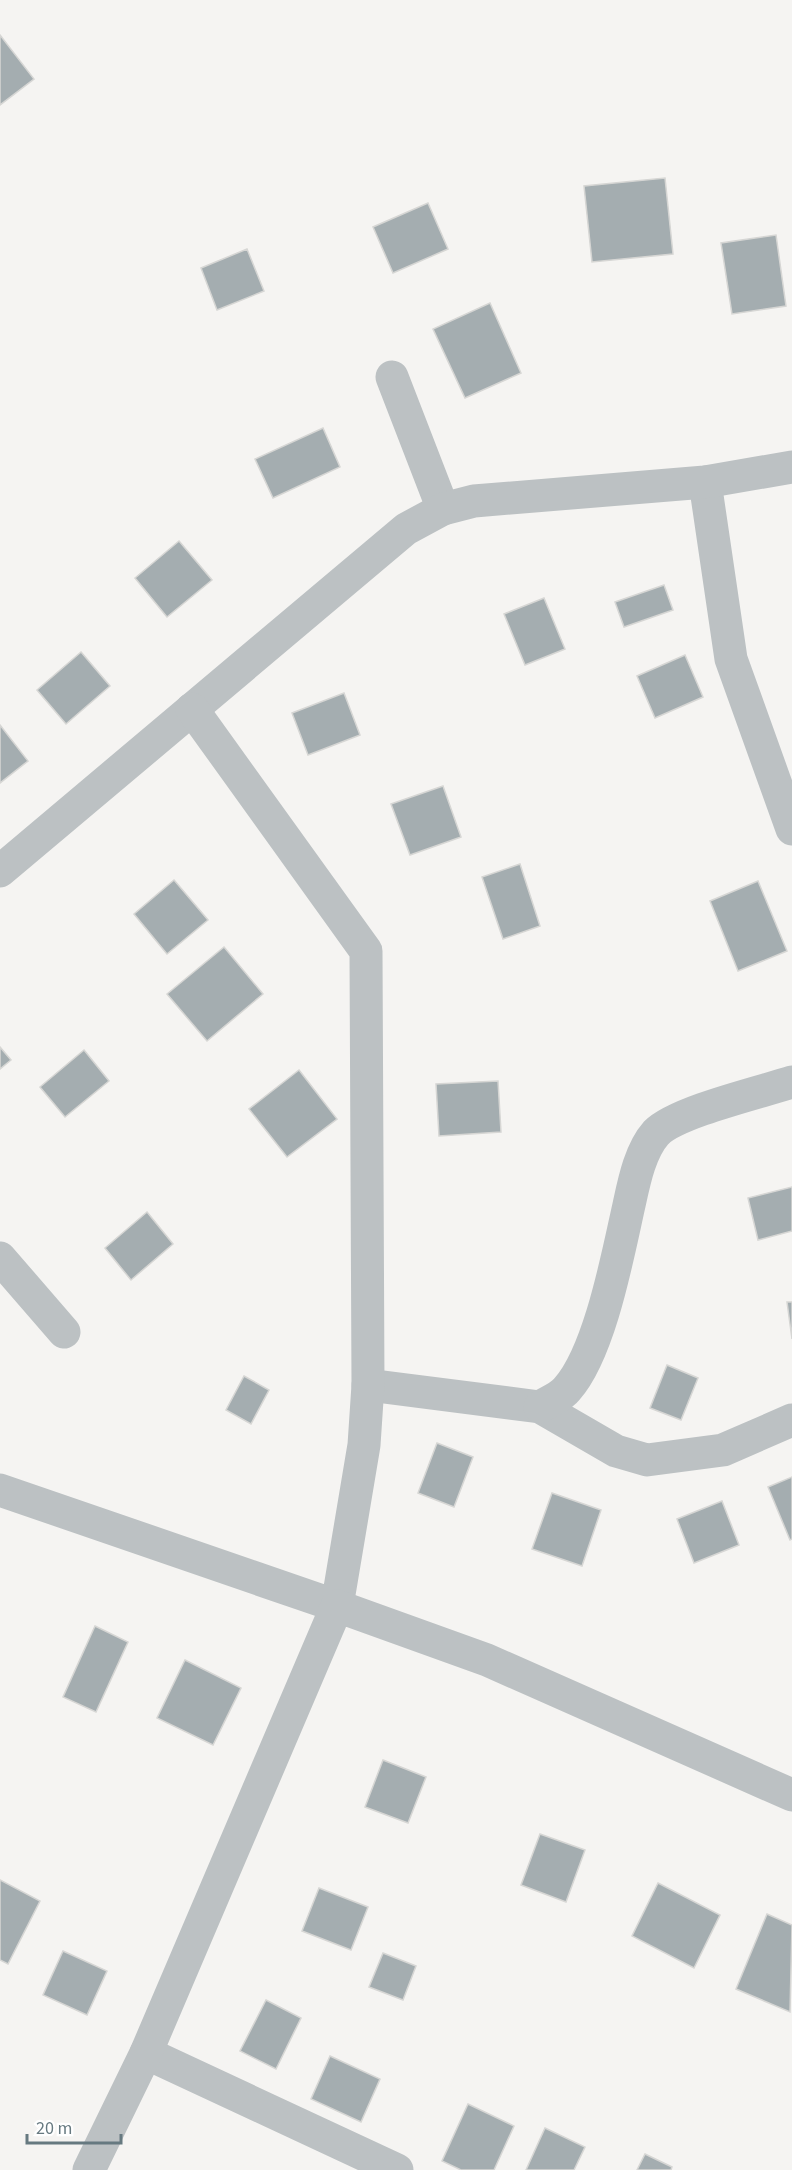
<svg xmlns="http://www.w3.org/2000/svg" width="792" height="2170" viewBox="0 0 792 2170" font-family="'Source Sans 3',sans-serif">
<rect width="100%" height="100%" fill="#f5f4f2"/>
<g fill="#a4adb0" stroke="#d6d6d4" stroke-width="1.5">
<polygon points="0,35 34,79 0,105"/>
<polygon points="665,178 673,254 592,262 584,186"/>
<polygon points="428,203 448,249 393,273 373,227"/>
<polygon points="776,235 786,306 732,314 721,243"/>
<polygon points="247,249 264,291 217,310 201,268"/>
<polygon points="490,303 521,373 465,398 433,329"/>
<polygon points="323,428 340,467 273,498 255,459"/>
<polygon points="179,541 212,580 167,617 135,578"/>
<polygon points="664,585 673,610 624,627 615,602"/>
<polygon points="544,598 565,649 525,665 504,614"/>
<polygon points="81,652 110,686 66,724 37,690"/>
<polygon points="685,655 703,697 655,718 637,676"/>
<polygon points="344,693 360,735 308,755 292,713"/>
<polygon points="0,725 28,761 0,783"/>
<polygon points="443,786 461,837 410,855 391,804"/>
<polygon points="520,864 540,926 503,939 482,877"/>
<polygon points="174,880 208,920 167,954 134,914"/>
<polygon points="758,881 787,951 738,971 710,901"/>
<polygon points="224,947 263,994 207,1041 167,994"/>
<polygon points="0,1047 11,1060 0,1069"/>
<polygon points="84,1050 109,1081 65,1117 40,1087"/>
<polygon points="299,1070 337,1119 287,1157 249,1109"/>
<polygon points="498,1081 501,1132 439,1136 436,1084"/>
<polygon points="792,1187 792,1231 758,1240 748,1198"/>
<polygon points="147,1212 173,1244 131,1280 105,1248"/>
<polygon points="787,1302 792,1302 792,1339"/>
<polygon points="667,1365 698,1378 681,1420 650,1408"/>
<polygon points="244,1376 269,1390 251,1424 226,1410"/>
<polygon points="437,1443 473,1457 454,1507 418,1493"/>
<polygon points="792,1477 792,1539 790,1540 768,1487"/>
<polygon points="552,1493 601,1510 582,1566 532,1549"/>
<polygon points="722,1501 739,1545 694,1563 677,1519"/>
<polygon points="95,1626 128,1642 96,1712 63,1697"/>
<polygon points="185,1660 241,1688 213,1745 157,1718"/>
<polygon points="383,1760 426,1777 408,1823 365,1807"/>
<polygon points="540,1834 585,1850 566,1902 521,1885"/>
<polygon points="0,1880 40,1901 8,1964 0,1960"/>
<polygon points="658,1883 720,1915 694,1968 632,1936"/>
<polygon points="319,1888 368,1907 351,1950 302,1931"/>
<polygon points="767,1914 792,1925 790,2012 736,1989"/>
<polygon points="63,1951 107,1971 87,2015 43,1995"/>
<polygon points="383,1953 416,1966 403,2000 369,1987"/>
<polygon points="266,2000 301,2018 276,2069 240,2051"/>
<polygon points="330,2056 380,2079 361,2122 311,2099"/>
<polygon points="468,2104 514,2126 494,2170 461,2170 442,2161"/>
<polygon points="545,2128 585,2147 574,2170 526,2170"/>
<polygon points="645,2154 672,2167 671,2170 637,2170"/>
</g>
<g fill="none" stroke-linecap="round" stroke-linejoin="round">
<g stroke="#bcc1c3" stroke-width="33">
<polyline points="392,377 443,509"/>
<polyline points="705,482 731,659 792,829"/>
<polyline points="0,871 406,529 443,509 474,501 705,482 792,467"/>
<polyline points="0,1258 64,1332"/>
<polyline points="368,1385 540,1407 616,1451 647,1460 723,1450 792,1420"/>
<path d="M540,1407C548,1402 561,1397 567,1389C600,1352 618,1254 629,1205C634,1182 640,1151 656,1133C676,1112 761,1092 792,1082"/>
<polyline points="0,1490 337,1606 364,1445 368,1385 366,951 192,709"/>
<polyline points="146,2053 397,2170"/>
<polyline points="89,2170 146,2053 337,1606 487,1660 792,1795"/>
</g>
</g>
<path d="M27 2134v9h94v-9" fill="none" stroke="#667980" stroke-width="3"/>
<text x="36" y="2134" font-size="18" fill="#667980" stroke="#ffffff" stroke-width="4.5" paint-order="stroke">20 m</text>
</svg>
